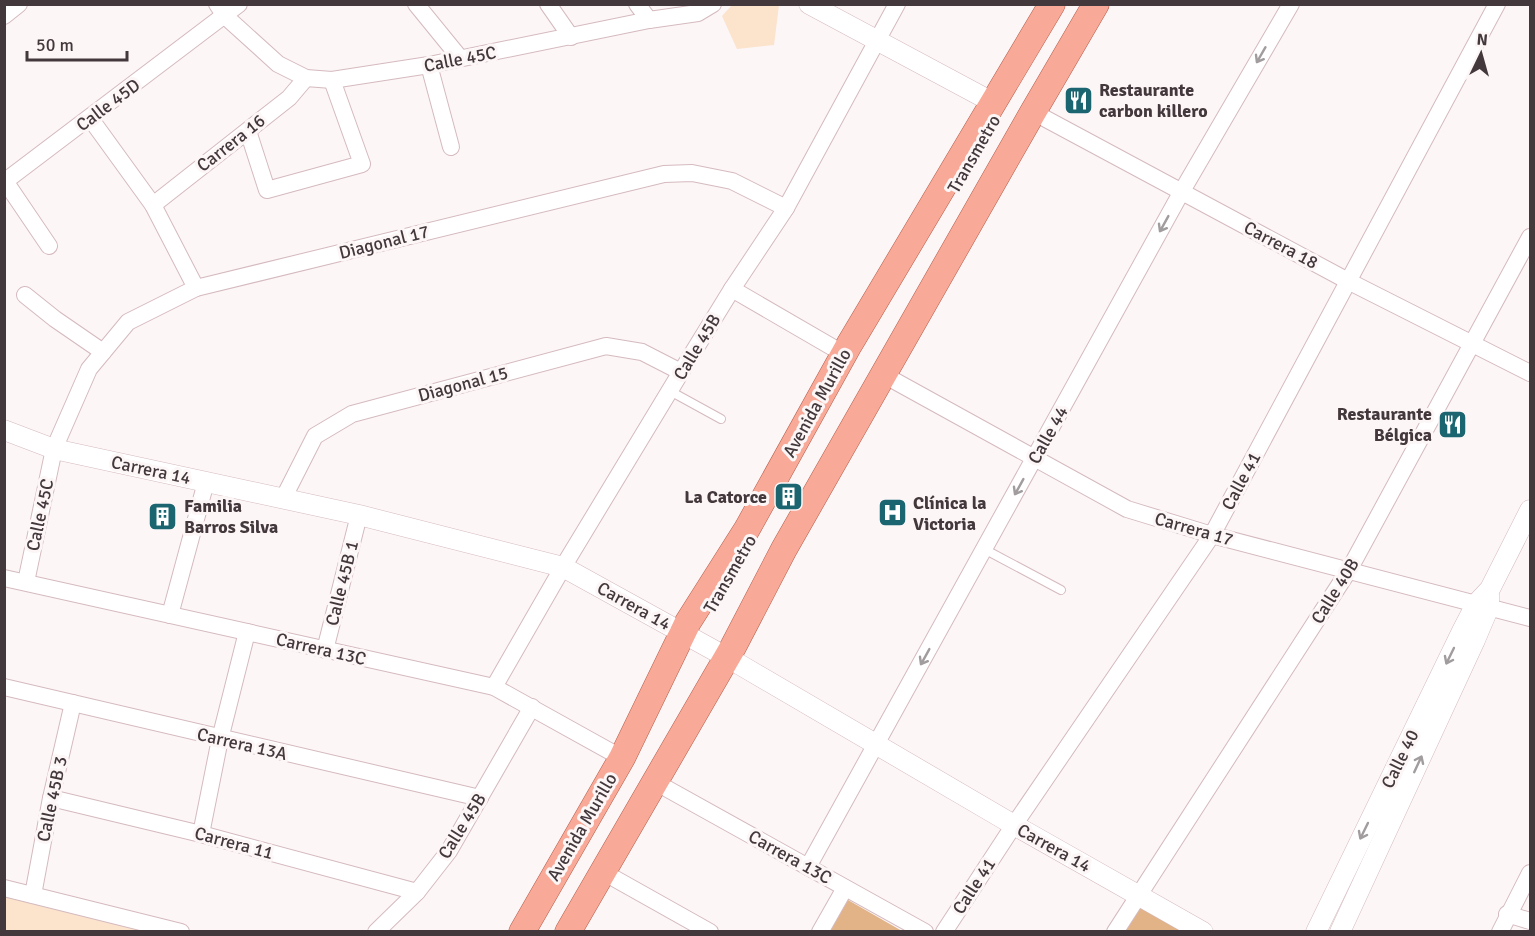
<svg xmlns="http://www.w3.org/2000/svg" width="1535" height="936" viewBox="0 0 1535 936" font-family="Signika,sans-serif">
<rect width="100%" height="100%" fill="#fcf6f7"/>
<g fill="#fbe3cc">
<polygon points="732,5 779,5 774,45 737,49 722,16"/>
<polygon points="5,896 152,931 5,931"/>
</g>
<g fill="#e1b387">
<polygon points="848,900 902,931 829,932"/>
<polygon points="1142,905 1190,932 1124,932"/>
</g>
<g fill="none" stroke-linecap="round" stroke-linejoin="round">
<defs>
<g id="service">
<polyline points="670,391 721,419"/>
<polyline points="984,549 1061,590"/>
</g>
<g id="minor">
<polyline points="217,4 225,16 278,64 306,78 332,80 429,65 649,20 698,13 713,4"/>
<polyline points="416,4 460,58"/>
<polyline points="548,4 571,37"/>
<polyline points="637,4 649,20"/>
<polyline points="4,16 19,4"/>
<polyline points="429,65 451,147"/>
<polyline points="1033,112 1348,281 1530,373"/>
<polyline points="90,118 153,205 196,288"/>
<polyline points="248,131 267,190 362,164 332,80"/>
<polyline points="5,181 49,246"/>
<polyline points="4,182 239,4"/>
<polyline points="153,205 289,98 306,78"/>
<polyline points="732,289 844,354"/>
<polyline points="25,295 55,319 103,352"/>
<polyline points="884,375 1127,509 1212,535 1530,618"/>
<polyline points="283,499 315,436 352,414 606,346 642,352 681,372"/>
<polyline points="4,578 494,687 622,758"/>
<polyline points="26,582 54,449 89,369 128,322 196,288 664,174 692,173 732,181 786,208"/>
<polyline points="170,615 206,482"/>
<polyline points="325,650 359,515"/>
<polyline points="4,687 480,798"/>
<polyline points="494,687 563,567 681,372 732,289 786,208 897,4"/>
<polyline points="655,782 925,932"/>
<polyline points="51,798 201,834 417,892"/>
<polyline points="201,834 220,739 247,632"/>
<polyline points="808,867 1182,191 1291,4"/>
<polyline points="603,872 710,932"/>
<polyline points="4,888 181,932"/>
<polyline points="33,895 51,798 73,703"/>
<polyline points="1507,914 1530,921"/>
<polyline points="376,932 417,892 449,851 532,707"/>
<polyline points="820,932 845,888"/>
<polyline points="944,932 1014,825 1212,535 1497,4"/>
<polyline points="1115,932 1349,570 1530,237"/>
<polyline points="1500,932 1530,873"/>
</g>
<g id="tertiary">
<polyline points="809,4 994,103"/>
<polyline points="4,430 54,449 359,515 563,567 737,663 1014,825 1203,932"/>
<polyline points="1316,932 1462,631 1476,604 1490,589 1530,510"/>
<polyline points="1340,932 1475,640 1489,607 1489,595"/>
</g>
<g id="primary">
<polyline points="522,932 622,758 688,622 747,529 849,345 1052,4"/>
<polyline points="568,932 733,647 784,549 1033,112 1096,4"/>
</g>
</defs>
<use href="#service" stroke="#d5babf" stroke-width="10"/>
<use href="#minor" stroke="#d5babf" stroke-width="18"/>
<use href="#tertiary" stroke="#d5babf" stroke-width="21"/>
<use href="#primary" stroke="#b65c49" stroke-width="27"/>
<use href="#service" stroke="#fff" stroke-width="8"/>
<use href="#minor" stroke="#fff" stroke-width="16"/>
<use href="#tertiary" stroke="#fff" stroke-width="20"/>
<use href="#primary" stroke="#f8a997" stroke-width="26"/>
</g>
<defs><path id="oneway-shaft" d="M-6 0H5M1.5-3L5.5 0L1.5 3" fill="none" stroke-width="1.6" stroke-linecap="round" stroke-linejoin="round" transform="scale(1.5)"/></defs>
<g stroke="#a19c9d">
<use href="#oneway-shaft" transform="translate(1261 55) rotate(120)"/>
<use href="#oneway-shaft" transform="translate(1164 224) rotate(119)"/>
<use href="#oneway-shaft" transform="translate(1019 487) rotate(119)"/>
<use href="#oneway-shaft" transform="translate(1450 656) rotate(116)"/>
<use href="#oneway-shaft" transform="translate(925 657) rotate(119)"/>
<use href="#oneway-shaft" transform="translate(1418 764) rotate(-65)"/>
<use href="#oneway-shaft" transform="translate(1364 831) rotate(116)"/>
</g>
<defs>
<symbol id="restaurant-square" viewBox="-11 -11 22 22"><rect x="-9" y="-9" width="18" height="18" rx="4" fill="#1b6571" stroke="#fcf6f7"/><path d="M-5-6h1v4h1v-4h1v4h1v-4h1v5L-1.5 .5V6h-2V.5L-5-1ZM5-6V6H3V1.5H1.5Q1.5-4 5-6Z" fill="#fff"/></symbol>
<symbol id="building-square" viewBox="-11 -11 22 22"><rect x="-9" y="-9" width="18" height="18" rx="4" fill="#1b6571" stroke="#fcf6f7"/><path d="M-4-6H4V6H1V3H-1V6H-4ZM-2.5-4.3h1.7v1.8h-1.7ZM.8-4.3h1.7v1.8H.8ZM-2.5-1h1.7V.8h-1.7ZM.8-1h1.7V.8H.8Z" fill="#fff"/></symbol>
<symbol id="hospital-square" viewBox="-11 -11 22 22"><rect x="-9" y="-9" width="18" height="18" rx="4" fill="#1b6571" stroke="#fcf6f7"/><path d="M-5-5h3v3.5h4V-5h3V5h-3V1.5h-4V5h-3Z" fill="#fff"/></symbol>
</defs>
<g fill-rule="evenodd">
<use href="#restaurant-square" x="1062" y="84" width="33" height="33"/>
<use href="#restaurant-square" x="1436" y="408" width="33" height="33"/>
<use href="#building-square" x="772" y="480" width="33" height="33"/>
<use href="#hospital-square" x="876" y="496" width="33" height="33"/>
<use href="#building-square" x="146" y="500" width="33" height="33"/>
</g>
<g text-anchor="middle" stroke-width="6" stroke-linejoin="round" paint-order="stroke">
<g font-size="18" fill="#43383b" stroke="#fcf6f7">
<text transform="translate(460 59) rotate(-11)" y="6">Calle 45C</text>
<text transform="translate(108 105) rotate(-37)" y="6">Calle 45D</text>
<text transform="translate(231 143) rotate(-38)" y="6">Carrera 16</text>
<text transform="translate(974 154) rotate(-60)" y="6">Transmetro</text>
<text transform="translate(384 242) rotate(-14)" y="6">Diagonal 17</text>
<text transform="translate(1281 245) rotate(28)" y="6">Carrera 18</text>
<text transform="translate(697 347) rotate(-59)" y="6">Calle 45B</text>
<text transform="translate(463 384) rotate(-15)" y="6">Diagonal 15</text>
<text transform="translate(817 403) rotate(-61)" y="6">Avenida Murillo</text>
<text transform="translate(1048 435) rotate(-61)" y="6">Calle 44</text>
<text transform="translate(151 470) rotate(12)" y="6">Carrera 14</text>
<text transform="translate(1241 481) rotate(-62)" y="6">Calle 41</text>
<text transform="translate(40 515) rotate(-78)" y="6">Calle 45C</text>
<text transform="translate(1194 529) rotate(16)" y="6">Carrera 17</text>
<text transform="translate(730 574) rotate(-60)" y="6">Transmetro</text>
<text transform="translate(342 583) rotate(-76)" y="6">Calle 45B 1</text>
<text transform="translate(1335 591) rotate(-58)" y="6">Calle 40B</text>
<text transform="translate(634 606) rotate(29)" y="6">Carrera 14</text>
<text transform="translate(321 649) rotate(13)" y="6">Carrera 13C</text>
<text transform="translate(242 744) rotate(13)" y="6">Carrera 13A</text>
<text transform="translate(1400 759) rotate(-64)" y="6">Calle 40</text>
<text transform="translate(52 799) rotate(-78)" y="6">Calle 45B 3</text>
<text transform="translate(462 826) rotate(-58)" y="6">Calle 45B</text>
<text transform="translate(582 827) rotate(-60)" y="6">Avenida Murillo</text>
<text transform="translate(234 843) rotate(15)" y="6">Carrera 11</text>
<text transform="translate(1054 848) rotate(29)" y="6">Carrera 14</text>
<text transform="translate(790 857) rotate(29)" y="6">Carrera 13C</text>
<text transform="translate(974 886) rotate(-57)" y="6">Calle 41</text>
</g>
<g font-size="18" font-weight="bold" fill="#43383b" stroke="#fcf6f7" text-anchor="start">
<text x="1099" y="96">Restaurante<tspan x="1099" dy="21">carbon killero</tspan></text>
<text x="1432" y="420" text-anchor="end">Restaurante<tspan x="1432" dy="21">Bélgica</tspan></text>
<text x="767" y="503" text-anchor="end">La Catorce</text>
<text x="913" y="509">Clínica la<tspan x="913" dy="21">Victoria</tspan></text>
<text x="184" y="512">Familia<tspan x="184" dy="21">Barros Silva</tspan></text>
</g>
</g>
<rect width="1535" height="936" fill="none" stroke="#43383b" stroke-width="12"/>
<g transform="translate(1481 54) rotate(5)" stroke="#fcf6f7" stroke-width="4.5" paint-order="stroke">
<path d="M0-4.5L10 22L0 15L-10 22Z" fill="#43383b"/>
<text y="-9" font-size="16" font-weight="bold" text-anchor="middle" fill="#43383b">N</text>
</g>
<path d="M27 51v9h100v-9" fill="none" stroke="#43383b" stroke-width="3"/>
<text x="36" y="51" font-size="18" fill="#43383b" stroke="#fcf6f7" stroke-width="4.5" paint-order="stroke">50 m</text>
</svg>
